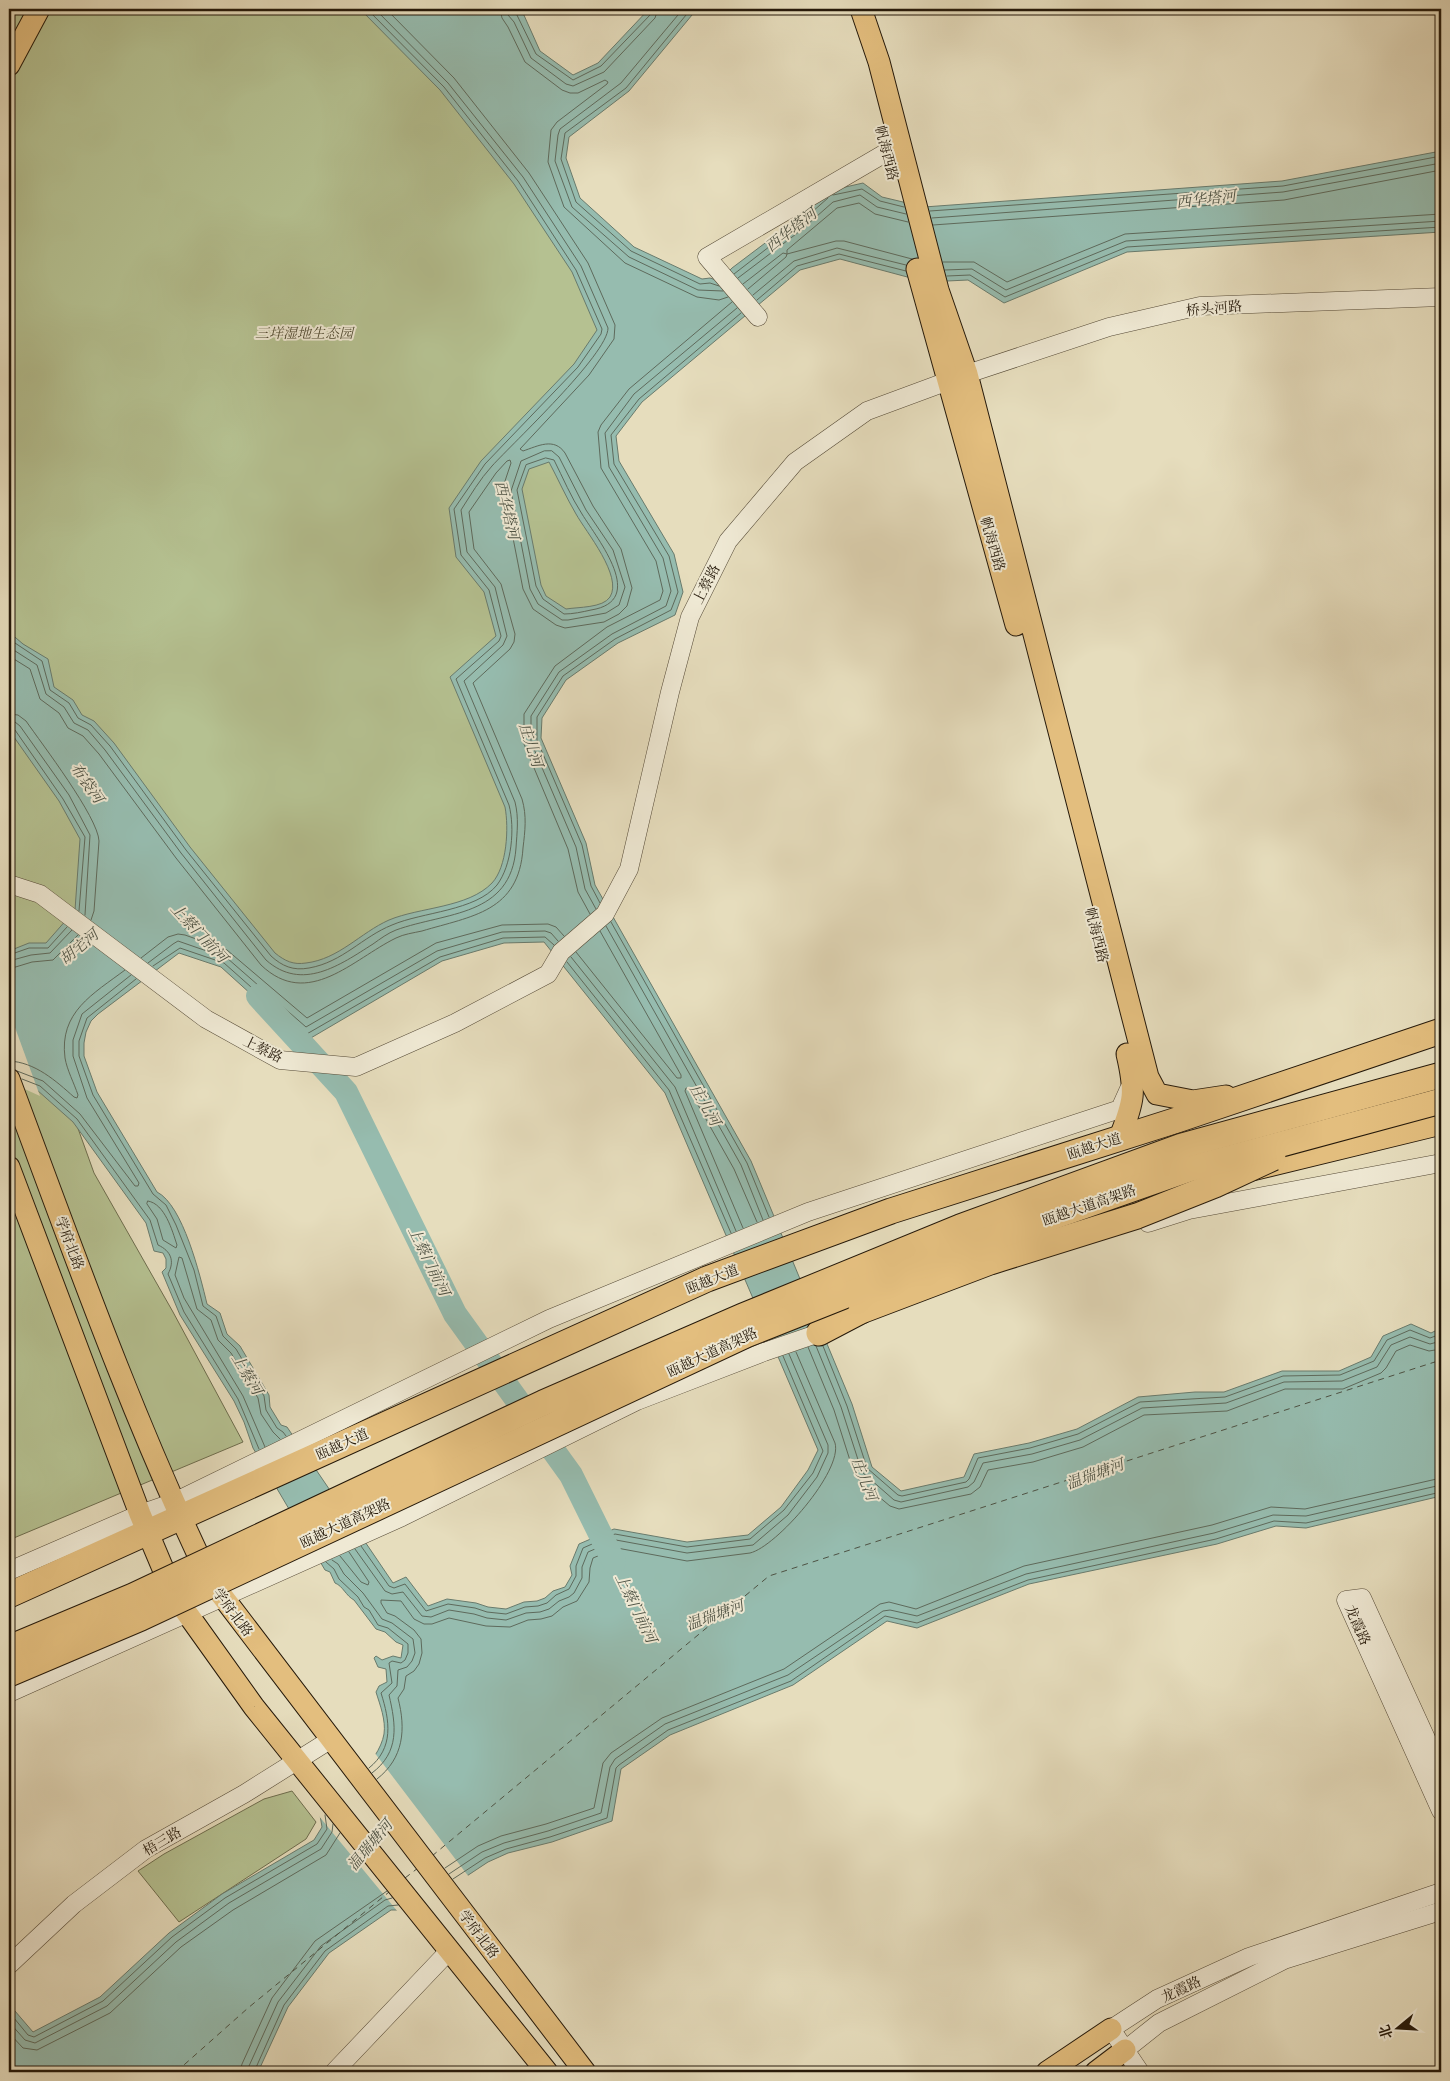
<svg xmlns="http://www.w3.org/2000/svg" width="1450" height="2081" viewBox="0 0 1450 2081" font-family="Vollkorn,'Noto Serif SC',serif">
<rect width="100%" height="100%" fill="#e6ddbd"/>
<filter id="stains"><feTurbulence type="fractalNoise" baseFrequency=".004" numOctaves="4"/><feColorMatrix values="0 0 0 0 .2 0 0 0 0 .09 0 0 0 0 .02 0 0 0 .5 -.17"/></filter>
<radialGradient id="worn" r=".72"><stop offset=".6" stop-color="#630" stop-opacity="0"/><stop offset="1" stop-color="#630" stop-opacity=".3"/></radialGradient>
<g fill="#b5c191" stroke="#6d6d4e">
<polygon points="9,9 435,9 644,297 585,422 641,587 511,715 573,869 310,1016 211,918 34,1006 94,1173 173,1312 243,1442 9,1540"/>
<polygon points="292,1791 316,1822 306,1839 179,1922 138,1871 164,1854 264,1799"/>
</g>
<path fill="#96bcaf" stroke="#697b6d" fill-rule="evenodd" d="M360,9H515L523,13L540,51L573,75L598,63L649,9H697L629,91L569,137L566,158L580,198L634,247L702,279L710,278L719,281L732,268L793,222L828,191L863,183L882,197L924,207L1282,181L1441,151V232L1127,252L1004,303L968,280L926,282L840,259L800,270L642,402L616,436L619,461L674,554L683,592L675,615L618,643L566,680L542,718L541,738L586,843L595,885L751,1161L852,1404L872,1467L901,1491L964,1477L974,1454L1029,1443L1077,1429L1138,1397L1195,1392H1224L1282,1371H1339L1371,1357L1383,1336L1411,1324L1431,1333L1441,1328V1496L1306,1528L1276,1526L1217,1544L1029,1584L917,1628L887,1621L793,1685L670,1735L621,1769L612,1821L552,1842L508,1853L488,1862L420,1907L407,1910H391L329,1953L288,2007L258,2072H9V2004L33,2032L100,1997L169,1933L222,1894L314,1840L322,1827L320,1815C340,1794 379,1763 384,1734C386,1720 380,1705 376,1692L379,1686L387,1682L386,1669L378,1667L374,1658L376,1656L382,1660L393,1656L401,1658L403,1645L396,1642L385,1632L376,1629L354,1600C346,1596 343,1586 335,1583L330,1572L325,1570L253,1448L244,1422L234,1401L180,1315L162,1272L166,1268V1259L163,1253L154,1251L146,1223L73,1122L37,1090L9,1080V951L29,943H46L75,910L80,839L59,801L9,730V632L23,644L48,659L54,687L73,700L82,715L94,721L114,743L190,847L275,953C285,961 293,965 306,963C339,959 360,933 389,920C420,907 468,908 492,883C507,867 509,828 505,807L450,677L496,636L484,592L456,557L449,508L481,461L574,364L597,330L572,272L514,184L440,90ZM549,462C558,479 566,497 576,514C586,532 623,576 610,597C603,608 578,607 566,609L546,596L541,585L522,489L529,469ZM544,942L665,1093L818,1450L808,1470L781,1507L748,1535L687,1542L614,1529L579,1544L570,1566L572,1575L565,1587L553,1591L545,1598L537,1601L524,1602L506,1609L488,1607L476,1603L447,1599L428,1606L406,1577L393,1583L287,1427L281,1425L270,1407L269,1395L240,1346L227,1334L220,1313L207,1304C200,1275 183,1205 157,1192L97,1092L84,1056V1043L86,1032L91,1021L98,1014L179,953L221,967L304,1042L442,961L504,943Z"/>
<g fill="#e6ddbd">
<polygon points="9,1011 40,1096 9,1082"/>
<polygon points="374,1752 469,1877 421,1909 407,1913 398,1912 318,1815 315,1807 322,1795 373,1756"/>
</g>
<g fill="none" stroke-linecap="round" stroke-linejoin="round">
<g stroke="#5e6a5c" stroke-width="1">
<polyline points="500,9 502,18 508,27 525,62 562,90 570,93 578,93 605,80 608,82 607,84 557,122 551,130 548,162 564,207 625,263 697,297 719,300 728,297"/>
<polyline points="507,9 508,15 514,22 531,58 566,84 573,86 604,72 655,18 658,9"/>
<polyline points="514,9 536,54 573,80 601,66 651,14 652,9"/>
<polyline points="683,9 621,83 560,129 558,135 555,161 572,207 629,257 698,290 723,291"/>
<polyline points="691,9 626,88 565,133 561,159 576,202 631,251 700,284 710,283 719,286"/>
<polyline points="833,195 862,189 880,201 904,207"/>
<polyline points="930,211 1283,186 1441,156"/>
<polyline points="932,218 1283,192 1441,163"/>
<polyline points="933,225 1284,200 1441,170"/>
<polyline points="943,262 974,262 1007,282 1125,234 1441,214"/>
<polyline points="945,270 972,269 1006,290 1126,241 1441,221"/>
<polyline points="734,274 796,226 828,198"/>
<polyline points="947,276 970,275 1005,297 1127,247 1441,227"/>
<polyline points="738,278 800,231 833,202 860,195 877,207 906,214"/>
<polyline points="743,284 783,253 787,254 787,250 837,208 859,203 875,214 908,222"/>
<polyline points="748,289 786,257 787,254 836,241 844,241 912,259"/>
<polyline points="753,295 794,261 837,248 906,265"/>
<polyline points="757,300 797,266 839,254 906,271"/>
<polygon points="552,451 559,457 586,510 613,550 625,587 619,605 606,613 568,620 562,620 538,604 530,589 511,491 521,461 544,451"/>
<path d="M546,458L554,460C563,478 571,497 582,514C598,540 648,601 591,610C582,612 573,614 564,614L543,599L536,586L517,490L526,465Z"/>
<path d="M9,639L42,661L50,690L69,703L78,718L91,725L110,746L186,850L271,956C282,966 293,971 309,968C343,962 362,937 392,925C422,912 476,911 497,885C512,865 515,828 509,805L456,679L499,641L501,636L489,590L461,555L454,509L485,464L578,367L601,334L602,329L576,270L518,181L444,87L367,9"/>
<path d="M9,647L37,665L46,694L64,707L74,723L88,730L105,750L181,853L266,960C302,992 340,965 373,944C380,939 388,933 396,930C446,912 511,917 516,848C517,832 519,818 515,802L464,681L503,645L507,636L495,587L467,552L461,510C470,496 480,479 492,466C513,443 608,354 608,328L581,266L523,177L448,83L375,9"/>
<path d="M9,656L30,669L40,699L59,713L68,728L83,736L99,754L176,858L261,965C308,1010 353,959 396,938C404,934 413,933 422,931C472,916 519,912 523,848C525,831 527,816 522,799L473,683L510,649L514,642L515,634L501,584L474,549L469,512L496,473L507,461L510,460L511,463L504,484V492L523,589L533,609L556,625L565,628L604,622L619,614L627,606L632,588L621,549L593,506L565,453C554,437 538,446 523,451L520,449L589,375L614,339L615,325L588,263L529,173L454,78L386,9"/>
<path d="M9,714L18,715L26,721C42,744 98,817 99,841L94,911L91,920"/>
<polyline points="9,721 15,722 20,726 69,795 90,835 85,915"/>
<polyline points="9,727 15,730 63,799 85,837 79,911"/>
<polyline points="600,903 591,886 582,845 537,740 537,717 563,676 615,639 671,610 678,592 669,556 614,464 611,435 639,399 741,313"/>
<polyline points="596,909 585,889 576,847 531,742 531,716 559,672 612,634 666,606 671,591 663,558 609,467 605,433 634,394 737,308"/>
<polyline points="590,914 578,892 568,849 524,744 524,714 555,666 607,627 660,600 663,591 656,561 601,468 598,432 601,425 629,389 732,302"/>
<polyline points="611,922 747,1163 769,1217"/>
<polyline points="606,926 741,1165 763,1220"/>
<polyline points="576,952 677,1078 681,1078 681,1075 600,931"/>
<polyline points="9,955 29,948 48,948 67,927"/>
<polyline points="571,957 675,1087 736,1231"/>
<polyline points="141,958 168,937 178,934 185,935 227,950 307,1018 436,943 502,925 548,924 556,927 564,936"/>
<polyline points="9,961 31,955 50,953 72,930"/>
<polyline points="567,962 669,1090 731,1233"/>
<polyline points="148,963 173,944 178,941 227,958 306,1027 437,951 502,932 545,931 551,933 558,941"/>
<polyline points="153,966 180,948 224,963 305,1035 440,957 503,938 545,937 554,945"/>
<polyline points="9,969 32,962 53,960 78,935"/>
<polyline points="136,979 87,1018 79,1041 79,1056 93,1095 153,1194 166,1205 176,1225 194,1270 203,1306 216,1316 223,1336 236,1349 264,1396 266,1410 277,1428 283,1432 286,1436"/>
<path d="M9,1061C35,1062 56,1081 74,1097L77,1098L78,1095C74,1083 67,1070 65,1058C59,1012 93,994 125,970"/>
<polyline points="17,1071 43,1081 80,1114 135,1186 138,1186 139,1183 87,1098 73,1056 73,1040 82,1014 131,975"/>
<path d="M22,1079L40,1086L77,1119L150,1220L158,1245C171,1251 175,1261 168,1274L184,1312L238,1399L259,1449"/>
<path d="M148,1201C165,1204 172,1230 177,1245L176,1248L163,1240L157,1219L147,1204Z"/>
<polyline points="743,1228 685,1091 686,1088 689,1089 734,1169 757,1222"/>
<polyline points="816,1346 841,1407 862,1472 894,1500 901,1502 968,1487 974,1482 983,1463 1032,1454 1080,1440 1142,1408 1226,1403 1284,1382 1342,1381 1377,1367 1391,1345 1410,1337 1430,1344 1441,1341"/>
<polyline points="823,1346 847,1406 867,1468 898,1495 902,1496 966,1482 969,1479 978,1458 1030,1448 1078,1434 1140,1402 1225,1397 1283,1376 1340,1375 1374,1361 1387,1340 1410,1330 1430,1338 1441,1334"/>
<polyline points="808,1347 834,1410 854,1473 860,1481 890,1506 899,1509 971,1494 980,1487 988,1470 1033,1462 1083,1447 1144,1415 1227,1411 1285,1389 1343,1389 1381,1373 1386,1368 1396,1351 1410,1345 1429,1351 1441,1349"/>
<polyline points="265,1447 243,1396 184,1298 175,1275 179,1257 182,1258 197,1309 211,1320 218,1340 231,1353 258,1398 261,1414 273,1432 280,1439"/>
<polyline points="361,1546 389,1586 394,1588 405,1584 426,1611 448,1604 475,1608 487,1612 506,1614 525,1607 538,1606 547,1603 556,1595 569,1589 576,1576 576,1566 583,1548 615,1534 687,1547 750,1539 784,1510 813,1473 823,1451 783,1356"/>
<polyline points="355,1549 385,1591 392,1594 403,1592 422,1616 431,1617 449,1610 474,1614 487,1618 506,1620 526,1613 540,1612 549,1609 559,1601 569,1597 574,1593 582,1578 582,1567 588,1552 616,1540 687,1553 753,1545 788,1515 817,1477 828,1453 828,1445 789,1354"/>
<polyline points="340,1556 361,1582 368,1585 369,1582 349,1552"/>
<path d="M332,1560L338,1564L344,1574L363,1593L382,1619L392,1623L413,1639L415,1653L412,1661L407,1667L398,1670L397,1686L389,1695C396,1725 400,1752 372,1773"/>
<path d="M326,1562L334,1569L339,1579L358,1597L364,1607L369,1610L378,1625L388,1628L408,1644V1653L405,1660L401,1663L392,1661L389,1663L392,1683L381,1693C390,1721 394,1748 369,1768"/>
<path d="M377,1779C404,1758 406,1729 398,1698L404,1689L406,1676L414,1671L419,1664L422,1653L421,1639L414,1630L395,1616L387,1613L381,1603V1600L401,1601L414,1619L424,1624H432L449,1618L486,1626L510,1627L528,1620L541,1619L552,1616L563,1607L577,1601L589,1582L590,1568L593,1558L617,1548L687,1561L750,1553C776,1547 843,1471 835,1443L796,1352"/>
<polyline points="445,1868 478,1846 501,1836 546,1824 594,1808 603,1763 611,1753 662,1718 784,1669 880,1604 889,1602 916,1609 1024,1566 1212,1525 1271,1507 1305,1509 1441,1478"/>
<polyline points="449,1874 482,1852 504,1843 548,1831 601,1813 610,1767 615,1759 665,1724 788,1675 883,1611 890,1610 917,1616 1026,1574 1214,1533 1273,1515 1306,1516 1441,1485"/>
<polyline points="453,1879 485,1858 506,1849 550,1837 607,1818 616,1768 619,1765 668,1730 791,1681 885,1616 917,1623 1028,1580 1216,1539 1274,1521 1306,1523 1441,1492"/>
<polyline points="9,2012 28,2035 34,2037 103,2001 172,1937 225,1898 317,1844 327,1829 325,1815"/>
<polyline points="9,2022 25,2040 35,2043 107,2006 176,1942 229,1903 321,1849 332,1832 333,1824"/>
<polyline points="9,2033 23,2048 37,2050 110,2013 181,1947 233,1910 326,1855 340,1833"/>
<polyline points="240,2072 242,2064 272,1998 315,1941 387,1891"/>
<polyline points="248,2072 249,2066 278,2002 321,1946 385,1900 392,1898"/>
<polyline points="254,2072 284,2005 325,1951 388,1906 398,1905"/>
</g>
<polyline stroke="#96bcaf" stroke-width="24" points="258,996 346,1092 455,1314 571,1475 614,1562"/>
<g stroke="#4d5244" stroke-width="1" stroke-dasharray="6 5" stroke-linecap="butt">
<polyline points="432,1856 769,1576 1441,1360"/>
<polyline points="405,1878 418,1868"/>
<polyline points="176,2072 248,2008 389,1892"/>
</g>
<defs>
<g id="minor">
<polyline points="758,317 707,257 887,152 901,150"/>
<polyline points="9,884 40,894 206,1019 280,1060 356,1067 455,1023 548,974 561,952 605,914 629,869 670,692 690,617 728,541 795,462 867,411 967,374 1109,327 1200,306 1441,297"/>
<polyline points="1148,1223 1189,1210 1441,1163"/>
<polyline points="9,1571 140,1514 172,1503 549,1319 808,1212 1120,1109 1129,1089"/>
<polyline points="9,1693 402,1517 637,1401 764,1352 831,1329"/>
<polyline points="1441,1771 1362,1598 1346,1600 1441,1811"/>
<polyline points="9,1965 74,1904 146,1849 244,1794 330,1740"/>
<polyline points="1125,2050 1159,2023 1284,1960 1441,1911"/>
<polyline points="334,2072 449,1951"/>
<polyline points="1140,2072 1111,2029 1157,1999 1249,1957 1441,1892"/>
</g>
<g id="major">
<polyline points="861,9 879,62 938,290 967,374 1148,1077 1157,1094 1193,1101 1226,1096"/>
<polyline points="9,65 39,9"/>
<polyline points="917,269 1016,625"/>
<path d="M9,1079C72,1248 132,1418 210,1580L585,2072"/>
<path d="M1120,1137C1134,1101 1136,1092 1127,1054"/>
<polyline points="9,1167 140,1514 174,1595 254,1707 547,2072"/>
<polyline points="1047,2072 1111,2029"/>
<polyline points="1096,2072 1125,2050"/>
</g>
<g id="highway">
<polyline points="1252,1168 1441,1122"/>
<polyline points="1117,1206 1194,1184"/>
<polyline points="819,1333 861,1311"/>
<polyline points="9,1595 707,1279 891,1211 1174,1121 1441,1031"/>
</g>
</defs>
<use href="#minor" stroke="#554a37" stroke-width="19"/>
<use href="#major" stroke="#25190a" stroke-width="23"/>
<use href="#highway" stroke="#25190a" stroke-width="27"/>
<use href="#minor" stroke="#efe9d4" stroke-width="18"/>
<use href="#major" stroke="#e3be7e" stroke-width="21"/>
<use href="#highway" stroke="#e3be7e" stroke-width="25"/>
<defs>
<g id="highway-bridge">
<polyline points="861,1311 990,1262 1137,1216 1215,1185 1273,1158"/>
<polyline points="9,1648 133,1596 543,1403 743,1316 960,1227 1182,1146 1441,1075"/>
<polyline points="9,1674 141,1618 746,1335 967,1247 1189,1169 1441,1101"/>
</g>
</defs>
<use href="#highway-bridge" stroke="#25190a" stroke-width="27" stroke-linecap="butt"/>
<use href="#highway-bridge" stroke="#e3be7e" stroke-width="25"/>
</g>
<g text-anchor="middle" stroke-width="4" stroke-linejoin="round" paint-order="stroke">
<g font-size="14" fill="#25190a" stroke="#efe9d4">
<text transform="translate(887 153) rotate(76)" y="5">帆海西路</text>
<text transform="translate(1214 308) rotate(-5)" y="5">桥头河路</text>
<text transform="translate(993 544) rotate(74)" y="5">帆海西路</text>
<text transform="translate(706 584) rotate(-63)" y="5">上蔡路</text>
<text transform="translate(1097 935) rotate(76)" y="5">帆海西路</text>
<text transform="translate(263 1049) rotate(26)" y="5">上蔡路</text>
<text transform="translate(1094 1146) rotate(-18)" y="5">瓯越大道</text>
<text transform="translate(1089 1205) rotate(-19)" y="5">瓯越大道高架路</text>
<text transform="translate(70 1243) rotate(69)" y="5">学府北路</text>
<text transform="translate(712 1279) rotate(-22)" y="5">瓯越大道</text>
<text transform="translate(712 1352) rotate(-25)" y="5">瓯越大道高架路</text>
<text transform="translate(342 1444) rotate(-24)" y="5">瓯越大道</text>
<text transform="translate(345 1523) rotate(-25)" y="5">瓯越大道高架路</text>
<text transform="translate(233 1612) rotate(53)" y="5">学府北路</text>
<text transform="translate(1358 1625) rotate(66)" y="5">龙霞路</text>
<text transform="translate(162 1841) rotate(-31)" y="5">梧三路</text>
<text transform="translate(479 1934) rotate(53)" y="5">学府北路</text>
<text transform="translate(1181 1989) rotate(-25)" y="5">龙霞路</text>
</g>
<g font-size="14" font-style="italic" fill="#504b32" stroke="#efe9d4">
<text x="304" y="338">三垟湿地生态园</text>
</g>
<g font-size="15" font-style="italic" fill="#4d5244" stroke="#efe9d4">
<text transform="translate(1206 199) rotate(-7)" y="5">西华塔河</text>
<text transform="translate(791 230) rotate(-38)" y="5">西华塔河</text>
<text transform="translate(507 510) rotate(76)" y="5">西华塔河</text>
<text transform="translate(531 745) rotate(72)" y="5">庄儿河</text>
<text transform="translate(87 783) rotate(55)" y="5">布袋河</text>
<text transform="translate(199 933) rotate(47)" y="5">上蔡门前河</text>
<text transform="translate(79 947) rotate(-40)" y="5">胡宅河</text>
<text transform="translate(705 1105) rotate(60)" y="5">庄儿河</text>
<text transform="translate(429 1261) rotate(64)" y="5">上蔡门前河</text>
<text transform="translate(247 1374) rotate(59)" y="5">上蔡河</text>
<text transform="translate(1095 1474) rotate(-20)" y="5">温瑞塘河</text>
<text transform="translate(864 1479) rotate(68)" y="5">庄儿河</text>
<text transform="translate(636 1608) rotate(64)" y="5">上蔡门前河</text>
<text transform="translate(715 1615) rotate(-20)" y="5">温瑞塘河</text>
<text transform="translate(370 1845) rotate(-50)" y="5">温瑞塘河</text>
</g>
</g>
<rect width="1450" height="2081" fill="none" stroke="#e6ddbd" stroke-width="30"/>
<rect x="10" y="10" width="1430" height="2061" fill="none" stroke="#25190a" stroke-width="2.5"/>
<rect x="15" y="15" width="1420" height="2051" fill="none" stroke="#25190a"/>
<g transform="translate(1398 2028) rotate(252)" stroke="#efe9d4" stroke-width="4" paint-order="stroke">
<path d="M0-4L9 19L0 12L-9 19Z" fill="#25190a"/>
<text y="-8" font-size="14" font-weight="bold" text-anchor="middle" fill="#25190a">北</text>
</g>
<rect width="100%" height="100%" filter="url(#stains)"/>
<rect width="100%" height="100%" fill="url(#worn)"/>
</svg>
